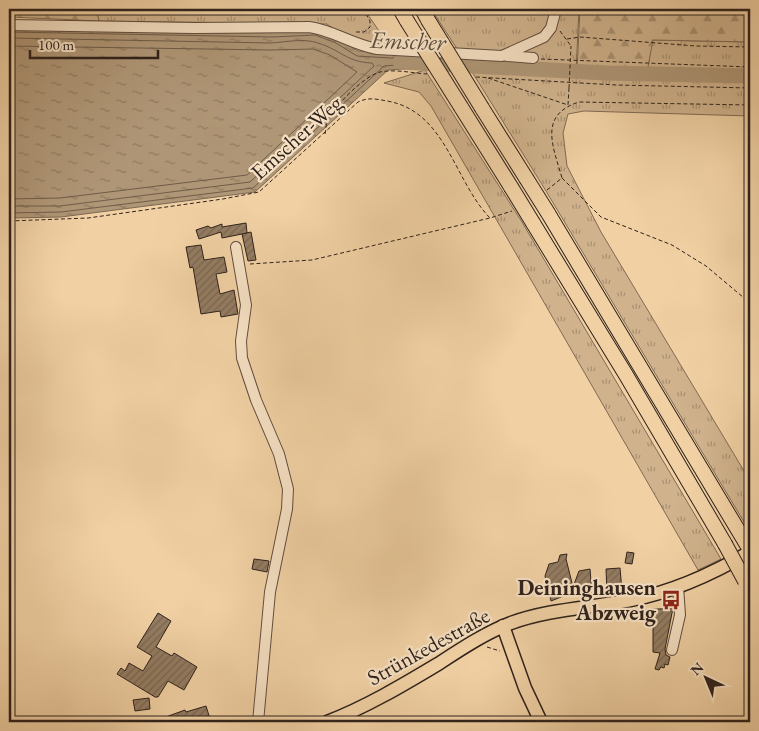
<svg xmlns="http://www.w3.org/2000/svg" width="759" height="731" viewBox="0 0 759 731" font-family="'EB Garamond',serif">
<defs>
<pattern id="grass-tufts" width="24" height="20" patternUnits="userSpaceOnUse" patternTransform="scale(1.25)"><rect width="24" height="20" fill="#d0b38d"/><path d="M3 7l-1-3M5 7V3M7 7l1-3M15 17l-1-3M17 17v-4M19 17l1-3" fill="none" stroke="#a99172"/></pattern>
<pattern id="forest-firs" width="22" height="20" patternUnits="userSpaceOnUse" patternTransform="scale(1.25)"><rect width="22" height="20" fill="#d0b38d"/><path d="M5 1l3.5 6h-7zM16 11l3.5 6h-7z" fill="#a99172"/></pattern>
<pattern id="water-ripples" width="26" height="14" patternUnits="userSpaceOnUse" patternTransform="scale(1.25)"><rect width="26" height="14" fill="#af9676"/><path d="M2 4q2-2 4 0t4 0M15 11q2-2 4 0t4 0" fill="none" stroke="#8f7a60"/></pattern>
<pattern id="building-hatch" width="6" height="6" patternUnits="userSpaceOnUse" patternTransform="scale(1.25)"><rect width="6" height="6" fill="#947d63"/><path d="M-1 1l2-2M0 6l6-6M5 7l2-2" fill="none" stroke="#796651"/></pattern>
</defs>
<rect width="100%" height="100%" fill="#f1d1a4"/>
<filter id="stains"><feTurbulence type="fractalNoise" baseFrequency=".004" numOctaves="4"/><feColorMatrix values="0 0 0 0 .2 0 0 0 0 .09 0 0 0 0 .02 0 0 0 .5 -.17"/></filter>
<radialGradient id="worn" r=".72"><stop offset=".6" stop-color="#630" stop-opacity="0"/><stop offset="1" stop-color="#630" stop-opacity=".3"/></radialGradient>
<g fill="url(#grass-tufts)" stroke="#806a54">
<path d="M96,9H364L390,47C368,44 345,38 327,24L99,21Z"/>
<polygon points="431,9 579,9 576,72 647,75 652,40 750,42 750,116 584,111 568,114 563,133 567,166 601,232 750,481 750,532 546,191 469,67 547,70 467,64"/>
<polygon points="425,70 522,222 721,559 698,570 431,106 419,92 384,83"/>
</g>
<g fill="url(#forest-firs)" stroke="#806a54">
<polygon points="9,9 96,9 99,21 9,17"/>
<polygon points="580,9 750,9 750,42 653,40 647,72 577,70"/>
</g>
<polygon fill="url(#water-ripples)" stroke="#7c6852" points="9,27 307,30 338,39 358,51 414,54 423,68 388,70 255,192 61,217 9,218"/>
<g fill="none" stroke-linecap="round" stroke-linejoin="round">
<g stroke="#6f5c49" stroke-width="1">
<polyline points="9,32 272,37 315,35 336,43 357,56 407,59 410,61 408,64 384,66 253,188 61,212 9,213"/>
<path d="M9,38L271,43C286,42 304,38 318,43C341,50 346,62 372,63L374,66L250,182L60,206H9"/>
<polyline points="9,46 271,50 313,49 330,55 357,72 247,175 60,198 9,199"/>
</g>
<polyline stroke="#af9676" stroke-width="15" points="400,62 606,73 750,76"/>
</g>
<g fill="url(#building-hatch)" stroke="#2f221c">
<polygon points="246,223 247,233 222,238 221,232 199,239 196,230 208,226 211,228 222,224 222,227"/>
<polygon points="251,232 256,260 248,261 242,234"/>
<polygon points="201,245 204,260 224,257 227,272 216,274 220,294 234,290 238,314 221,317 220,311 201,314 193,267 190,268 186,247"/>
<polygon points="627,552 634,553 632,564 625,563"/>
<polygon points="567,554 566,559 573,587 579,571 590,569 592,594 566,595 551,601 545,576 549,564 558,562 560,555"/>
<polygon points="254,559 269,561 267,572 252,569"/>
<polygon points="620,568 622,591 607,592 606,569"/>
<polygon points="673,608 665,649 666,655 670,657 668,665 665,664 664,668 661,667 659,670 655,669 660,653 653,652 653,624 645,623 644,610"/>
<polygon points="158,613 171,621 156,647 172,656 174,653 197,667 184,690 168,681 158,697 155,697 117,674 121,668 125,671 129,663 143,671 152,656 137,647"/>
<polygon points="149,698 150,709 135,711 133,700"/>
<polygon points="206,706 211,722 152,722 185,710 186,712"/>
</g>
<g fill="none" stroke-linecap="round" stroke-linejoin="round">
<defs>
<g id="minor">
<path d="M9,25L194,28L309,27C333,30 353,45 377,49L502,56L544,37L551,28L556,9"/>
<polyline points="507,56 533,58"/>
<polyline points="236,247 246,305 241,341 242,358 256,400 279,454 288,489 287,509 270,592 258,722"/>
<polyline points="672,650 680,615 678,586"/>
</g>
<g id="major">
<polyline points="503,626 525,688 541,722"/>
<path d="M327,722C366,707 403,685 438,664C461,649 485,633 511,623C550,609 590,608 631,600C672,592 714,573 750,552"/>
</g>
<g id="highway">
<polyline points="400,9 407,21"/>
<polyline points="422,9 428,20"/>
<polyline points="461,107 511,187"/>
<polyline points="482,108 526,178"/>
<polyline points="548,213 750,550"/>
<polyline points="533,223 626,375 725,544"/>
</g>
</defs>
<use href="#minor" stroke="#604e3e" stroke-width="12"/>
<use href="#major" stroke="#2f221c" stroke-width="15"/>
<use href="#highway" stroke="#2f221c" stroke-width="16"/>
<g stroke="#2f221c" stroke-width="1" stroke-dasharray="4 2.5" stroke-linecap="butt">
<polyline points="560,31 571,46"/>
<polyline points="356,32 364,32 370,27 370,21 363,9"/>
<polyline points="567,39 580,37 696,46 750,47"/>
<polyline points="541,59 750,67"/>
<polyline points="476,77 616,85 750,88"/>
<polyline points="488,78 568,105 569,88"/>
<path d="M325,134C326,130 326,125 327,122C333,107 364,76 380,72C394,69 413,73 427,74"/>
<polyline points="562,178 601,217 672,245 706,266 750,303"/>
<path d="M547,190L562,178C553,146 538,115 579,102L750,105"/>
<path d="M9,221L88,218L223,199L259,192L358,102C368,97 376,99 387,101C446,111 454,181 490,218L512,211"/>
<polyline points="250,264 312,260 490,218"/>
<polyline points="487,647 500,651"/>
</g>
<use href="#minor" stroke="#f6e1c4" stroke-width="10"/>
<use href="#major" stroke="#f1d1a4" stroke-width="12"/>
<use href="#highway" stroke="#f1d1a4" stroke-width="14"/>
<polyline stroke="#2f221c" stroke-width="2.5" stroke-dasharray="9 9" stroke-linecap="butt" points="734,722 750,715"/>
<defs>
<g id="highway-bridge">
<polyline points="428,20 482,108"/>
<polyline points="407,21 461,107"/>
<polyline points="526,178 548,213"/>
<polyline points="511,187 533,223"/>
<polyline points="725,544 745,581"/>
</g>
</defs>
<use href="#highway-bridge" stroke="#2f221c" stroke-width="16" stroke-linecap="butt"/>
<polyline stroke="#2f221c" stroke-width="1" stroke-dasharray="4 2.5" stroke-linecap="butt" points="569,88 571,46"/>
<use href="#highway-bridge" stroke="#f1d1a4" stroke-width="14"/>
</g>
<defs>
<symbol id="bus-bare" viewBox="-9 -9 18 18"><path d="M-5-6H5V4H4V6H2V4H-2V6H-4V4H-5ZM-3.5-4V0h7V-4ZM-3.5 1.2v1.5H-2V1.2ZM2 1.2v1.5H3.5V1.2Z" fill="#8f2418" stroke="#f6e1c4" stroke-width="2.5" paint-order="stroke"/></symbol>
</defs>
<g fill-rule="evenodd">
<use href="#bus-bare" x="657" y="586" width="28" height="28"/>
</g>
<g text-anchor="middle" stroke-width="4.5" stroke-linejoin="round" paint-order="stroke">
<g font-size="22" fill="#2f221c" stroke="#f6e1c4">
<text transform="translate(296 137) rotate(-42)" y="8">Emscher-Weg</text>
<text transform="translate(428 646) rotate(-29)" y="8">Strünkedestraße</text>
</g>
<g font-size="22" font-weight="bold" fill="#2f221c" stroke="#f6e1c4" text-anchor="end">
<text x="656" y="595">Deininghausen<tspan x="656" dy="25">Abzweig</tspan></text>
</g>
<g font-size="24" font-style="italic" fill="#5c4b3c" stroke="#f6e1c4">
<text transform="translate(408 41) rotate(2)" y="8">Emscher</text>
</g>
</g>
<rect width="759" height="731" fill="none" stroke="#f1d1a4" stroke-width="30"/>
<rect x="10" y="10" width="739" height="711" fill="none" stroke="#2f221c" stroke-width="2.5"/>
<rect x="15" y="15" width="729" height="701" fill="none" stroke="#2f221c"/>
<g transform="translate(706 678) rotate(316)" stroke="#f6e1c4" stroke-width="4" paint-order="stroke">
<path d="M0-4L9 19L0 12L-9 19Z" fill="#2f221c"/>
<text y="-8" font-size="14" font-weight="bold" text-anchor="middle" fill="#2f221c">N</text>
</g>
<path d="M30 50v8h128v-8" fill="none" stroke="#2f221c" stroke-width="2.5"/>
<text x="38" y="50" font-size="15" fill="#2f221c" stroke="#f6e1c4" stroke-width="4" paint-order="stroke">100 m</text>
<rect width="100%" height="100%" filter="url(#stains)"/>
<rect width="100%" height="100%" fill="url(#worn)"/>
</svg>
